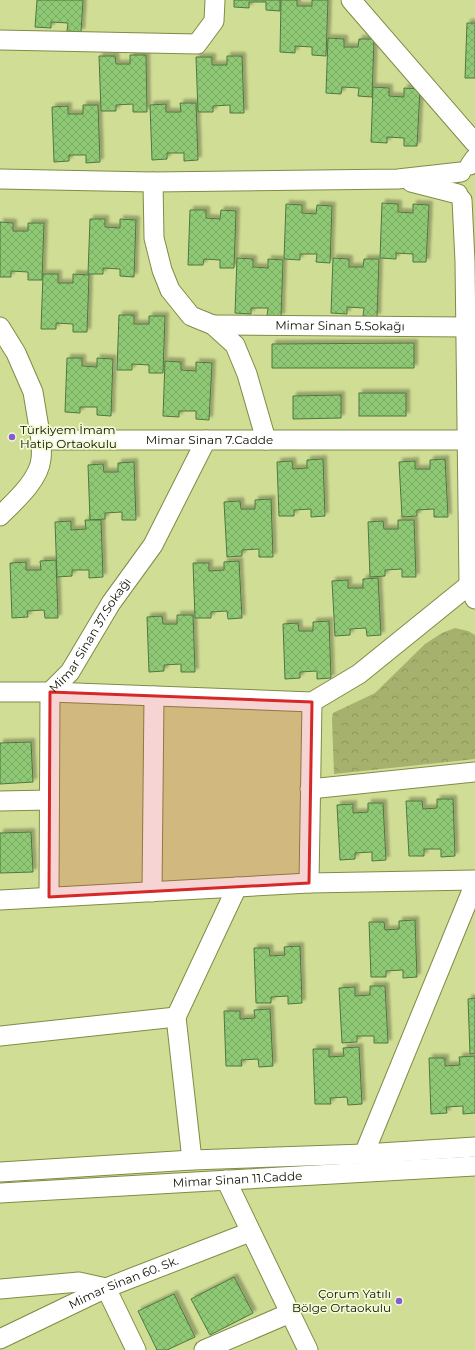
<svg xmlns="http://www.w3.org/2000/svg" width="475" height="1350" viewBox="0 0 475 1350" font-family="Montserrat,sans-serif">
<defs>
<pattern id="park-crowns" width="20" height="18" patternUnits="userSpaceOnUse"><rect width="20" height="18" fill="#a5b16c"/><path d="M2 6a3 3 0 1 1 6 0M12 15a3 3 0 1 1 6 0" fill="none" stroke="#8d975c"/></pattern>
<pattern id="building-cross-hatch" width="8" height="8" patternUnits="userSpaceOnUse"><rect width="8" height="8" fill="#8fc976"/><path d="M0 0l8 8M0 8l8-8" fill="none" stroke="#7aab64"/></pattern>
<filter id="shadow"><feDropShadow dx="3.5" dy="-3.5" stdDeviation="1" flood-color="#0004"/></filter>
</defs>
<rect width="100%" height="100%" fill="#d0dd94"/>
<polygon fill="url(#park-crowns)" points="455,628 468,631 475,635 475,759 334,774 332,719 333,713 375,693 425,644 442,633"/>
<g fill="url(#building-cross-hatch)" stroke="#50773f" filter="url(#shadow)">
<polygon points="37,0 83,0 81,32 67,31 68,23 51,22 51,28 35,27"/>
<polygon points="234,0 280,0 280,11 266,10 266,2 249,2 249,8 234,7"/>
<polygon points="281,0 297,0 297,6 312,6 312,0 328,0 326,56 312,55 312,47 295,46 295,53 280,52"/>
<polygon points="467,23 475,23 475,78 465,78"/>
<polygon points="328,38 344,39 344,47 358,47 359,39 374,39 372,97 358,96 359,88 342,87 341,94 326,93"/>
<polygon points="130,55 146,55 147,112 133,112 133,104 116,105 116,111 101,111 99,56 115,56 116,64 130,64"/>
<polygon points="227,56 242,56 244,113 230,113 230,105 213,106 213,112 198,112 196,57 212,57 212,65 227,65"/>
<polygon points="373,87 389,88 389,96 404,97 404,88 420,89 417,146 404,146 404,138 387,137 387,143 371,142"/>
<polygon points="180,103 196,103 198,160 184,161 184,153 167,153 167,159 152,160 150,105 166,104 166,112 181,112"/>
<polygon points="83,105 98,105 100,162 86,163 86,155 69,155 69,161 54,162 52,107 68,106 68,114 83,114"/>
<polygon points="382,203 398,204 398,212 413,213 413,204 429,205 426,262 413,262 413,254 396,253 396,259 380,258"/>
<polygon points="286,204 302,205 302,213 316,214 317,205 332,206 330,263 316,262 317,254 300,254 300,260 284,259"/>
<polygon points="190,210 206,210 206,218 220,219 221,210 236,211 234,268 220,268 220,260 204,259 203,265 188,265"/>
<polygon points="90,219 105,219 105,227 120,228 120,219 136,220 134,277 120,276 120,269 103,268 103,274 88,274"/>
<polygon points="0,222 13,223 13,231 28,231 28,223 44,223 42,280 28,280 28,272 11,271 11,277 0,277"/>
<polygon points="237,258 253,259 253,267 268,268 268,259 283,260 281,317 267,316 268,308 251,308 251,314 235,313"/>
<polygon points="333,258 349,259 349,267 363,267 364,259 379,259 377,317 363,316 364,308 347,307 347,314 331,313"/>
<polygon points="43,274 58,274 58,283 73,283 73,274 89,275 87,332 73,332 73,324 56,323 56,329 41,329"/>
<polygon points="119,315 134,315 134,324 149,324 149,316 165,316 163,373 149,373 149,365 132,364 132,370 117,370"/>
<polygon points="414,343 414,368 272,368 272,344"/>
<polygon points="67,358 82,358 82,366 97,367 97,358 113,359 111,416 97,415 97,407 80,407 80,413 65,412"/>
<polygon points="165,361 181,362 181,370 196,371 196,362 212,363 209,420 196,419 196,411 179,411 179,417 163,416"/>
<rect x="359" y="393" width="47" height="23"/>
<polygon points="341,395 341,418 293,419 293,396"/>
<polygon points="323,459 325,516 311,517 311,509 294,510 294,516 279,516 277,462 292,461 293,469 307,468 307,460"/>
<polygon points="445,459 448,517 434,517 434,509 417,510 417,516 402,517 399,462 415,461 415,469 430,469 430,460"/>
<polygon points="134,462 136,520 122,520 122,512 105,513 105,519 90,520 88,465 103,464 104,472 118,472 118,463"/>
<polygon points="271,499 273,557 259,557 259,549 242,550 242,556 227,557 224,502 240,501 241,509 255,509 255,500"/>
<polygon points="85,520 101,520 103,577 89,578 89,570 72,570 72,576 57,577 55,522 71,521 71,530 86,529"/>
<polygon points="398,520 414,520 416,577 402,577 402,569 385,570 385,576 370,577 368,522 383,521 384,529 398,529"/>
<polygon points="56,560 58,618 45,618 44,610 27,611 28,617 12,618 10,563 26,562 26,570 41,570 40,561"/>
<polygon points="239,561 242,618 228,619 227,611 211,612 211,618 195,618 193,563 209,563 209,571 224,570 224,562"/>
<polygon points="378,578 381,635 367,636 366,628 350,629 350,635 335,636 332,581 348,580 348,588 363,588 363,579"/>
<polygon points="177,615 193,615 195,672 181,672 181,664 164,665 164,671 149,672 147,617 162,616 163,624 177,624"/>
<polygon points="329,621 331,678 317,679 317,671 300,672 300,678 285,679 283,624 298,623 299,631 313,631 313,622"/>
<polygon points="31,742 33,782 0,784 0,743"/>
<polygon points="437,799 453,799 455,856 441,857 441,849 424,849 424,856 409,856 406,801 422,801 423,809 437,808"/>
<polygon points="368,803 383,803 386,860 372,861 372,852 355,853 355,859 340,860 337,805 353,804 353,813 368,812"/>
<polygon points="31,832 33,872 0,873 0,833"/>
<polygon points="415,920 417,977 403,978 403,970 386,971 386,977 371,977 369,922 384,922 385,930 399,929 399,921"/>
<polygon points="300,946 302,1003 288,1004 288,996 271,997 271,1003 256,1003 254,948 269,948 270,956 285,955 284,947"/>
<polygon points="370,986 385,986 388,1043 374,1043 374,1036 357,1036 357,1042 342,1043 339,988 355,987 355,996 370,995"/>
<polygon points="475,998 475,1053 470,1054 468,999"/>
<polygon points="270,1009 273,1066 259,1067 258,1059 241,1060 242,1066 226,1066 224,1011 240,1011 240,1019 255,1018 254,1010"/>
<polygon points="359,1047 362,1104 348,1105 347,1097 330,1098 331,1104 315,1104 313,1049 329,1049 329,1057 344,1056 343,1048"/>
<polygon points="475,1056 475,1113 463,1114 463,1106 446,1107 447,1113 431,1114 429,1058 445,1058 445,1066 460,1065 459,1057"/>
<polygon points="234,1277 253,1313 210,1335 191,1299"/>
<polygon points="174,1294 195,1337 167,1350 157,1350 138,1311"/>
</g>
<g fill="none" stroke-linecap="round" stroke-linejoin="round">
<defs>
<g id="minor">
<polyline points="351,0 475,143"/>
<polyline points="0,40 197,44 214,21 215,0"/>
<polyline points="470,165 475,158"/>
<polyline points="0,179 153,182 398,179 461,172"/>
<polyline points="153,182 154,238 162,270 170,290 191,316 213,325 235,345 247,374 266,440"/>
<polyline points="411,182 458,194"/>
<polyline points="462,200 465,261 469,585 475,599"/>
<path id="s1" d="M213,325L466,327"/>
<polyline points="0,327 16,353 33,392 41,440"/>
<path id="s2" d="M0,516C15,501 39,480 41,459C42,452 41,446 41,440H468"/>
<polyline points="0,692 50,692 312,702 359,674 469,585"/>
<polyline points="310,789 475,772"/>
<polyline points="0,801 49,800"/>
<polyline points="309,883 312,702"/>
<polyline points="152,892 154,696"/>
<path id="s3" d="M49,897L50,692L70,672L111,603L153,545L206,440"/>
<polyline points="0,900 309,883 475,880"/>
<polyline points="0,1036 176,1017"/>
<polyline points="364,1154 475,883"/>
<polyline points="192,1160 176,1017 237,887"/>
<polyline points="0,1172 192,1160 364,1154 475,1147"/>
<polyline points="226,1180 308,1350"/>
<path id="s4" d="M0,1193L475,1166"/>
<polyline points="0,1289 79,1282 106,1288 136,1350"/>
<path id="s5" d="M0,1339L106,1288L250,1232"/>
<polyline points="204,1350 290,1313"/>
</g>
</defs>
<use href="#minor" stroke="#808b45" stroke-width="21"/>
<use href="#minor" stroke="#fff" stroke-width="19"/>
</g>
<path fill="#d62828" fill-opacity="0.2" stroke="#d62828" stroke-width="3" stroke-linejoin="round" d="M50,692L312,702L309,883L49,897Z"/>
<g fill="#865bd4" stroke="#f2fad6" stroke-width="1.5">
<circle cx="12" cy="437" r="4"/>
<circle cx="399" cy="1301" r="4"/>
</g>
<g text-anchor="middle" stroke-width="3.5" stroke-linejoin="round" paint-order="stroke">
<g font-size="12" fill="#0c0f00" stroke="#f2fad6">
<text dy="4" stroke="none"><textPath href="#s1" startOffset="127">Mimar Sinan 5.Sokağı</textPath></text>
<text dy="4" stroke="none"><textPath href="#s2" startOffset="259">Mimar Sinan 7.Cadde</textPath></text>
<text dy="4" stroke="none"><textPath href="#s3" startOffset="275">Mimar Sinan 37.Sokağı</textPath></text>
<text dy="4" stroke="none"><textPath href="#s4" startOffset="238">Mimar Sinan 11.Cadde</textPath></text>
<text dy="4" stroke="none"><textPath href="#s5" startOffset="136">Mimar Sinan 60. Sk.</textPath></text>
</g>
<g font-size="12" fill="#0c0f00" stroke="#f2fad6" text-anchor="start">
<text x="20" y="434">Türkiyem İmam<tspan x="20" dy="14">Hatip Ortaokulu</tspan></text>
<text x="391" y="1298" text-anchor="end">Çorum Yatılı<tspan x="391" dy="14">Bölge Ortaokulu</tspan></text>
</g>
</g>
</svg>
